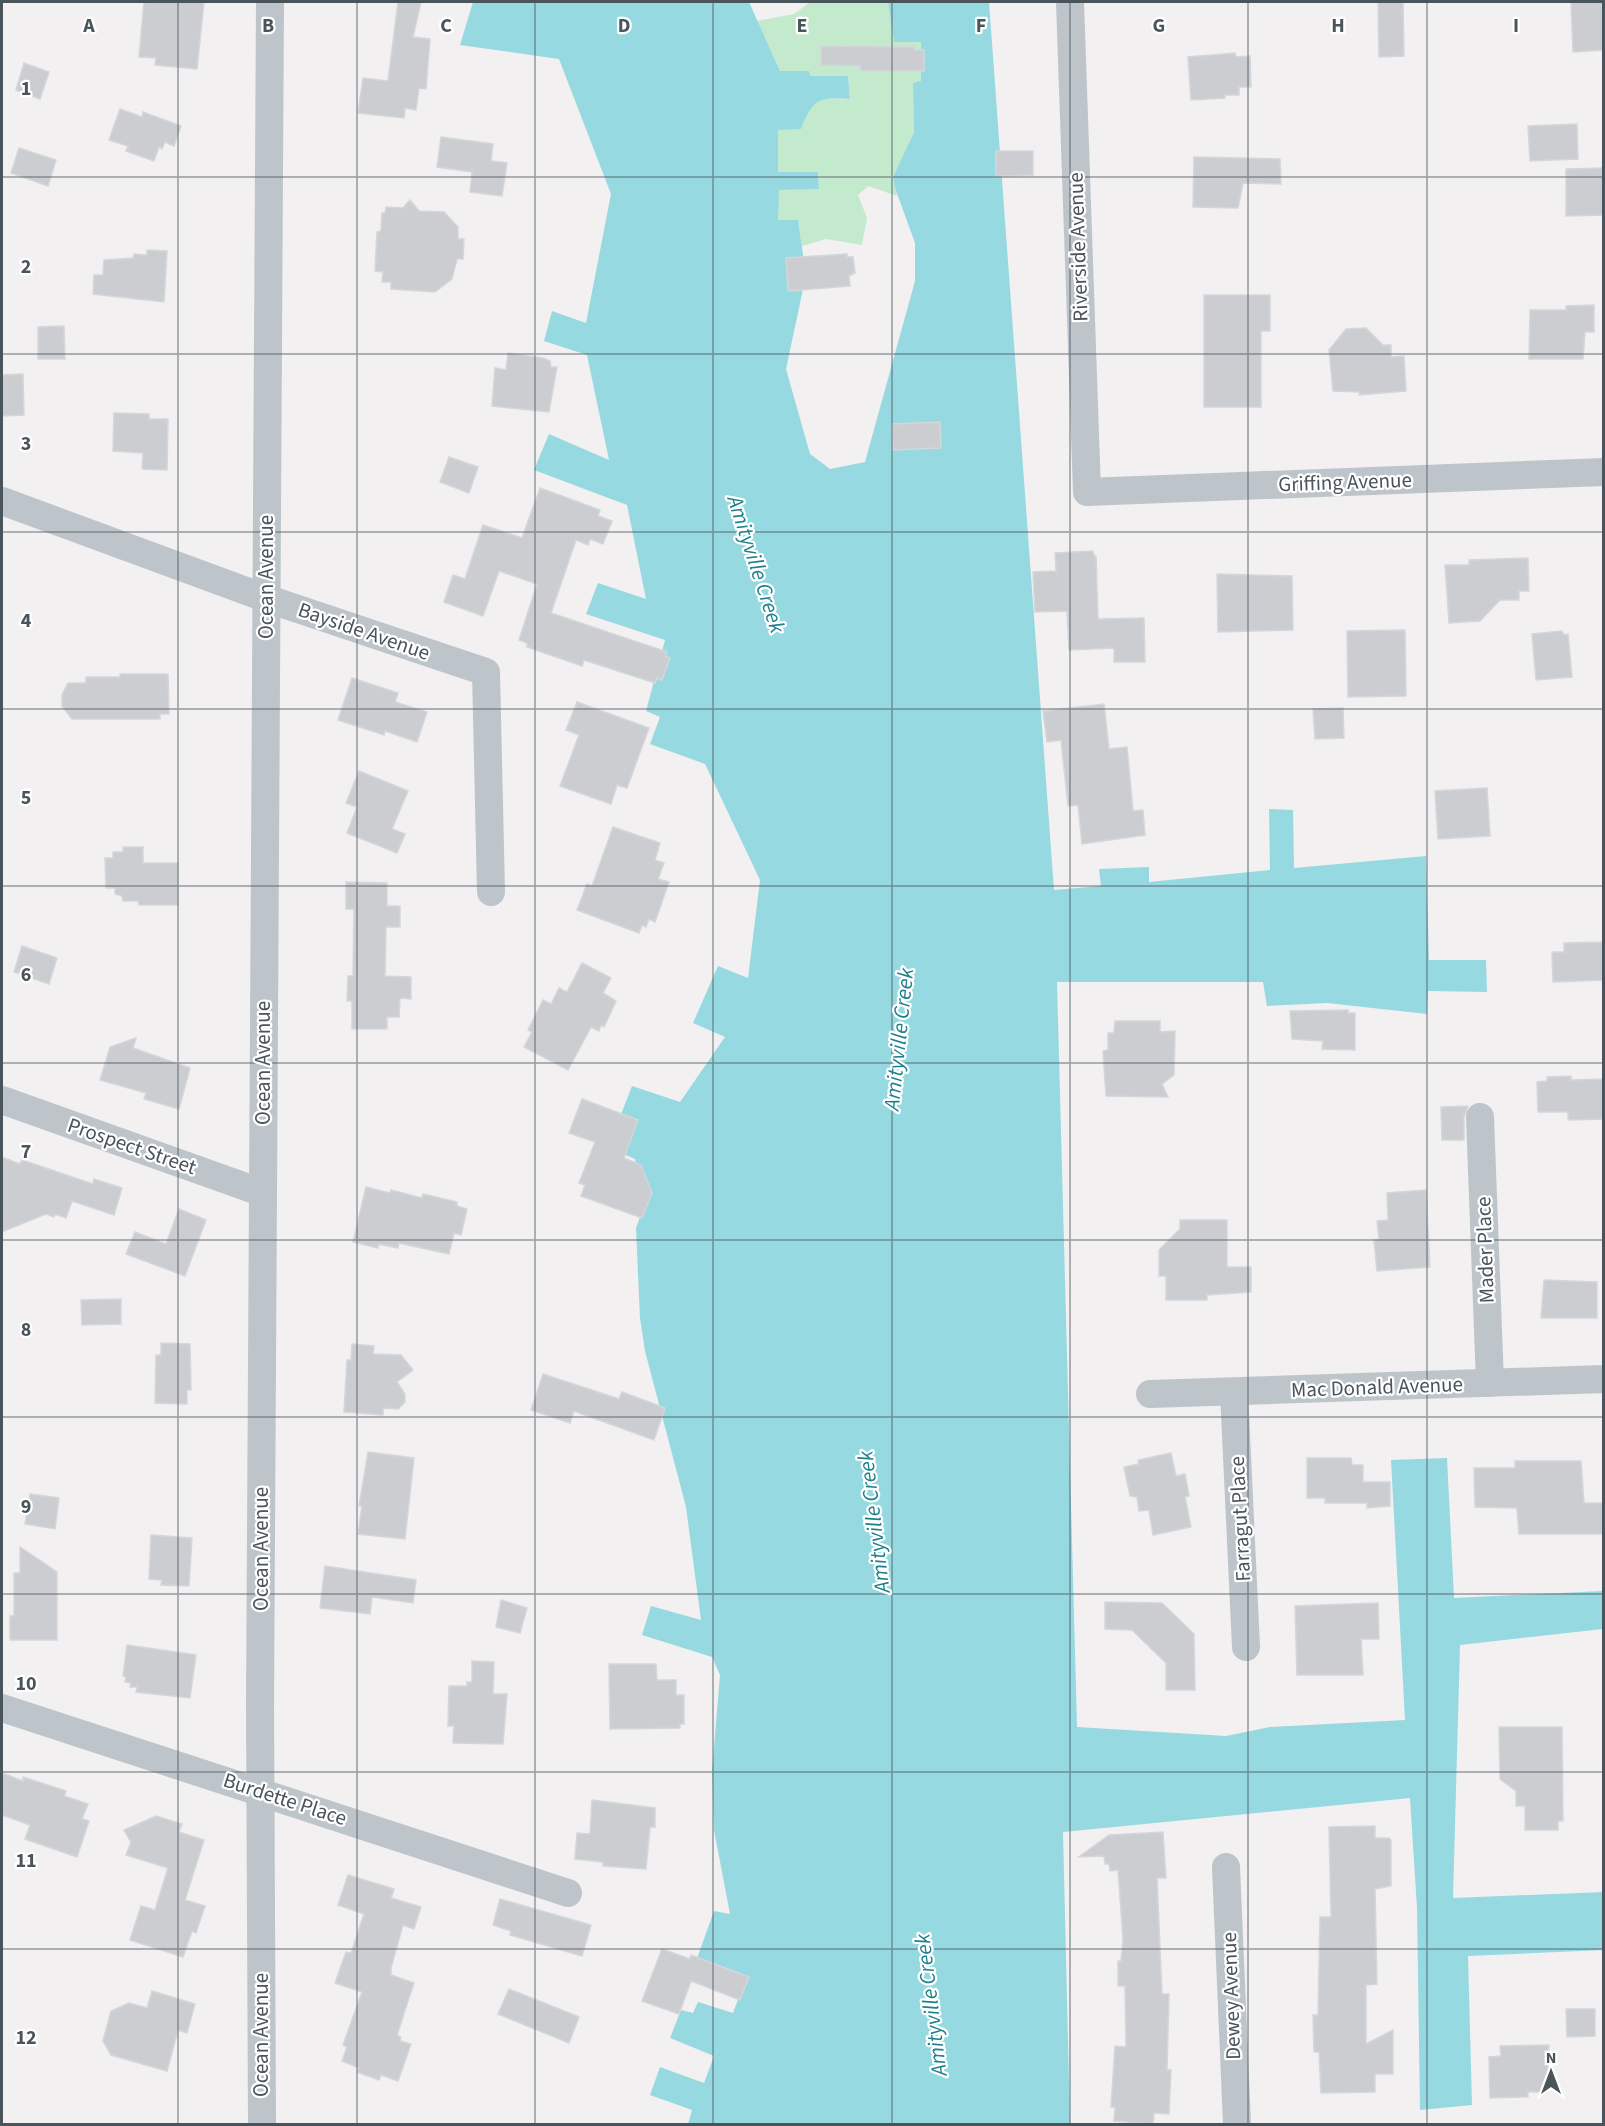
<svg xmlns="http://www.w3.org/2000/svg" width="1605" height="2126" viewBox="0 0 1605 2126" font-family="'Source Sans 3',sans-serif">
<rect width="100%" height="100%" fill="#f2f0f0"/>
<path fill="#c4eace" d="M810,2H888L894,42L921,41V82L913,83L914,132L893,177L897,196L868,186L858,195L867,218L862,245L826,239L802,246L798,221L778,220V190L819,188L818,172H778V129H801C813,99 818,97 850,99L848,76H811L809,71H780L757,21L794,14Z"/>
<path fill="#97d9e1" d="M473,2H749L780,71H809L811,76H848L850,99C818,97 813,99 801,129L778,130V172H818L819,189L779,190L778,220H798L806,275L786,369L810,454L830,469L865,462L915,281V243L895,188L893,177L914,132L913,83L921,81V42H894L888,2H989L1054,890L1101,886L1099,869L1149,867V882L1270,870L1269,809L1293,810L1294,868L1426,856L1429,960H1486L1487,992L1428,991L1427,1014L1327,1003L1267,1006L1263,982H1057L1077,1727L1226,1736L1270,1727L1405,1720L1391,1460L1447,1458L1454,1598L1603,1591V1629L1460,1645L1453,1898L1604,1892L1603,1950L1468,1956L1472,2105L1420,2110L1417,1908L1410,1798L1063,1832L1070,2124H688L692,2110L650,2095L660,2067L704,2083L714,2056L670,2038L681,2010L693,2013L698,2002L733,2013L745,1981L695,1964L714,1911L730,1914L714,1830L712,1771L720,1675L712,1657L642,1635L651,1606L701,1620L686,1507L645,1351L640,1318L636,1228L645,1203L635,1159L621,1153L620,1117L632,1086L680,1102L725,1037L693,1023L718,966L748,978L760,880L705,764L650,744L660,717L646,711L665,640L586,614L598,583L646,599L627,505L534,470L549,434L609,460L587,355L544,341L552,311L586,323L611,194L559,59L460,45Z"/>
<g fill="#cbcdd1" stroke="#d4d7da" stroke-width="1.5">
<polygon points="144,2 204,2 197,69 155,65 156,58 139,57"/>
<polygon points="398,2 421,2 413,37 430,39 426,89 419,88 416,110 405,108 404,118 358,113 363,78 388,81"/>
<polygon points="1378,2 1403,2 1404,56 1379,57"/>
<polygon points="1571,2 1604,2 1604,50 1573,52"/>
<polygon points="821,46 914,47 914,50 924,50 924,71 861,71 860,66 821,65"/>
<polygon points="1235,53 1236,57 1250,56 1251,87 1239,87 1239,95 1225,95 1225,98 1191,100 1188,57"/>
<polygon points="24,63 49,72 40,99 16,90"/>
<polygon points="120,109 142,117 143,112 181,126 174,146 165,142 162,149 159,147 154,161 126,151 128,146 109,140"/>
<polygon points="1577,124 1578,159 1530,161 1528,126"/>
<polygon points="441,137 493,144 491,161 507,163 502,196 470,192 472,172 437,167"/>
<polygon points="19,148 56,160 48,186 11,173"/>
<polygon points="996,151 1033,151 1033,175 996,176"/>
<polygon points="1194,157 1280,159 1281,184 1243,183 1238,208 1193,207"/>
<polygon points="1604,168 1604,215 1566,216 1566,169"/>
<polygon points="410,200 419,211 444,212 458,227 458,239 464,239 463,259 457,259 452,279 435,292 391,289 391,282 382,282 383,272 375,271 377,232 381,231 382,213 385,213 386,207 403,208"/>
<polygon points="147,250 167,251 164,302 93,294 94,275 103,275 104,260 133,258 134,254 147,255"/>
<polygon points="847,254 847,257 853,257 855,273 849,276 850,286 788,291 786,258"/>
<polygon points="1204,295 1270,295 1270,331 1261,331 1261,407 1204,407"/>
<polygon points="1594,305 1594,332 1585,332 1583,359 1529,359 1530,310 1566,310 1566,306"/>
<polygon points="64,326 65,359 38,359 38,327"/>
<polygon points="1366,328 1383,345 1391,345 1391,357 1404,356 1406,391 1359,395 1360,392 1333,391 1329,350 1346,329"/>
<polygon points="508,353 543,358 550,361 551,367 557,367 549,412 492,406 495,368 506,370"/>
<polygon points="23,374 24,415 2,416 2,375"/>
<polygon points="114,413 149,414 149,419 168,419 167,470 142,469 143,453 113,451"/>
<polygon points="940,422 941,448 893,450 892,424"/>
<polygon points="449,457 478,467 469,493 440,482"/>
<polygon points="540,488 600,510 598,516 612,521 603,544 590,539 588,545 576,540 551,613 667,652 665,656 670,658 662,680 657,678 655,683 584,660 582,666 527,647 527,643 519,640 537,584 499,571 483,616 444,602 453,575 465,579 483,525 522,538"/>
<polygon points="1093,551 1094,556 1096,556 1098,619 1144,618 1145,662 1114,662 1114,648 1069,650 1067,611 1035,612 1033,572 1056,571 1055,553"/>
<polygon points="1528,558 1529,591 1519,591 1519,600 1500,600 1480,621 1449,623 1445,565 1469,565 1469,560"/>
<polygon points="1217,574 1292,576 1293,630 1218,632"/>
<polygon points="1405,630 1406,696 1348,697 1347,631"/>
<polygon points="1562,631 1564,635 1568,634 1572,677 1536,680 1532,634"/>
<polygon points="120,674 168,674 169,714 160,714 160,719 72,719 62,706 62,695 68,683 86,683 86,677 120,677"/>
<polygon points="352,678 398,693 395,702 427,712 417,742 385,731 384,735 338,720"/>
<polygon points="577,702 649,728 627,788 617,785 611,804 560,786 579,735 566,730"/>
<polygon points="1104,704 1109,749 1127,747 1133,811 1143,810 1145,835 1082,844 1078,805 1068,806 1061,740 1047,742 1043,711"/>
<polygon points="1343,708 1344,738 1315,739 1313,709"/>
<polygon points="359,771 408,791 392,829 405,834 397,853 347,833 357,807 346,803"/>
<polygon points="1487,788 1490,836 1438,839 1435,791"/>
<polygon points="613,827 660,843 655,860 664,863 658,879 669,882 655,922 649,919 646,927 642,925 639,933 577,910 587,884 592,886"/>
<polygon points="123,847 143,847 143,863 178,863 178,905 139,905 138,901 123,901 122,896 115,894 115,888 106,888 105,858 113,858 113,852 123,852"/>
<polygon points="346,882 387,883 387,906 400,906 400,927 386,927 385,976 411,977 411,999 400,998 399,1017 387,1017 387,1029 352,1029 352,1001 347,1001 348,976 353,976 354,909 346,909"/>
<polygon points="1604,942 1604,980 1553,982 1552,952 1564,952 1564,943"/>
<polygon points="22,946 57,958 49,984 14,972"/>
<polygon points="582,963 611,978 603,993 616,1001 604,1027 601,1025 599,1031 591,1027 568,1070 524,1047 532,1032 528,1030 543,1000 551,1004 559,988 567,992"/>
<polygon points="1348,1010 1348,1013 1355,1013 1355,1050 1322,1049 1323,1041 1292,1039 1290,1011"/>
<polygon points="1115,1021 1160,1021 1160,1032 1175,1031 1174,1075 1162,1084 1168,1097 1106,1096 1103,1051 1108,1050 1108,1033 1114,1033"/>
<polygon points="136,1038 133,1048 190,1068 179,1109 144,1099 146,1093 100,1080 110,1047"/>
<polygon points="1571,1076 1571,1080 1604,1079 1604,1119 1568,1120 1568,1112 1538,1112 1537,1082 1547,1081 1547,1077"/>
<polygon points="582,1099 638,1120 624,1158 641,1165 652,1193 642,1218 581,1196 585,1185 579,1183 595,1142 569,1133"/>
<polygon points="1468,1106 1464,1117 1464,1140 1442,1140 1441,1107"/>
<polygon points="2,1157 20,1164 22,1160 93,1184 94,1179 122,1188 114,1215 72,1201 66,1218 55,1214 54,1217 46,1214 2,1232"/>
<polygon points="366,1187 390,1193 391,1190 422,1198 423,1194 457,1202 457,1206 467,1209 461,1235 454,1233 449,1254 399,1243 398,1248 379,1244 378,1248 353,1242"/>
<polygon points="1426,1190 1430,1267 1377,1271 1374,1240 1379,1239 1377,1221 1388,1220 1387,1193"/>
<polygon points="179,1209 206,1220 185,1276 126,1254 135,1232 166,1244"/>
<polygon points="1180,1220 1227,1220 1227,1267 1251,1267 1251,1292 1207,1295 1207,1300 1166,1300 1166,1276 1159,1276 1159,1250 1180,1229"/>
<polygon points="1544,1280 1597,1282 1597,1318 1541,1318"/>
<polygon points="121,1299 121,1324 82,1325 81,1300"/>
<polygon points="161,1343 190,1344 191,1390 187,1390 187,1404 155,1403 156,1355 161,1355"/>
<polygon points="352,1344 374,1346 373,1354 401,1355 413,1370 397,1382 405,1394 405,1402 398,1409 383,1408 383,1415 344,1412 347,1360 351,1360"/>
<polygon points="543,1374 619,1399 622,1392 665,1408 654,1440 574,1411 570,1423 531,1410"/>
<polygon points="368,1452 414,1458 405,1539 358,1534 362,1506 359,1506"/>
<polygon points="1171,1453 1176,1476 1185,1474 1189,1496 1185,1497 1191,1527 1153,1535 1149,1510 1139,1511 1137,1497 1130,1496 1124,1467 1139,1464 1138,1460"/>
<polygon points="1307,1458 1351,1458 1352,1465 1363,1465 1363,1482 1390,1482 1390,1506 1367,1508 1367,1503 1325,1503 1325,1498 1307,1498"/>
<polygon points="1515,1461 1581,1461 1584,1503 1604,1503 1604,1534 1519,1534 1517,1508 1475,1507 1474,1468 1515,1468"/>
<polygon points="30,1494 59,1498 55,1529 25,1524"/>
<polygon points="151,1535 192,1538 189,1586 161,1585 162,1580 149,1579"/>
<polygon points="20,1547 57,1572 57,1640 10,1640 10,1616 14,1616 14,1573 20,1573"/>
<polygon points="325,1566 416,1580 413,1603 372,1597 370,1614 320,1608"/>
<polygon points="501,1600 527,1608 520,1633 496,1627"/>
<polygon points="1105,1602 1162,1603 1194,1634 1195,1690 1166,1690 1166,1663 1132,1630 1105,1629"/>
<polygon points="1378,1603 1379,1639 1361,1639 1363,1675 1297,1675 1295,1606"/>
<polygon points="127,1645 196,1655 190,1698 136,1692 137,1687 130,1687 131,1683 125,1682 126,1677 123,1676"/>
<polygon points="472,1661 494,1662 493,1694 507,1694 503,1744 453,1743 454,1726 448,1726 449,1686 467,1686 467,1682 472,1682"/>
<polygon points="609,1664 656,1664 657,1680 676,1680 676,1695 684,1695 684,1724 680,1724 680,1728 610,1729"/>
<polygon points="1499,1727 1562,1727 1563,1821 1558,1821 1558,1830 1525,1830 1525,1806 1516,1806 1516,1791 1500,1779"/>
<polygon points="2,1773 23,1781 23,1777 66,1791 64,1796 88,1804 82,1819 89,1821 77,1857 25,1839 30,1825 2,1815"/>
<polygon points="592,1800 655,1808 655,1827 650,1827 646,1869 603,1866 603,1862 575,1859 577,1833 590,1834"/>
<polygon points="156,1816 182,1824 179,1832 204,1840 185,1900 205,1906 196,1933 192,1931 183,1957 130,1940 141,1906 155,1910 168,1868 126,1855 131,1842 124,1830"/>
<polygon points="1375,1826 1375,1838 1389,1838 1391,1840 1391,1886 1375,1889 1377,1984 1366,1985 1366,2044 1393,2030 1393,2074 1375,2074 1375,2092 1321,2093 1319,2052 1314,2052 1313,2015 1318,2015 1320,1917 1331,1917 1329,1827"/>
<polygon points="1163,1832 1166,1878 1157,1878 1162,1994 1169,1994 1167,2070 1171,2070 1169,2114 1154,2113 1153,2124 1114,2121 1115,2107 1111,2107 1115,2046 1126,2047 1125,1986 1118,1986 1118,1961 1121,1961 1123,1939 1118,1870 1110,1871 1109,1864 1105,1864 1104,1856 1079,1857 1109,1835"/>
<polygon points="348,1875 394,1889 391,1898 421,1907 414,1929 403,1925 391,1968 391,1975 414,1983 397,2035 401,2037 400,2041 411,2044 398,2081 381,2075 379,2080 357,2072 359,2068 342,2061 347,2047 343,2045 362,1992 335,1983 346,1952 351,1953 364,1914 338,1905"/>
<polygon points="500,1899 591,1925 582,1956 510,1935 511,1931 493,1925"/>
<polygon points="662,1949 690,1959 691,1955 749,1977 740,2000 691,1981 679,2014 642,2001"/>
<polygon points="509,1989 579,2017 569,2043 498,2014"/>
<polygon points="152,1991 195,2004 187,2033 178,2030 167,2071 111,2055 103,2041 111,2011 129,2003 147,2008"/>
<polygon points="1566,2009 1595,2009 1595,2036 1567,2037"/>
<polygon points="1549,2045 1547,2092 1528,2092 1528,2097 1490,2098 1489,2057 1501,2056 1500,2046"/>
</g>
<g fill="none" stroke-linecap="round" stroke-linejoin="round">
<g stroke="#bdc5ca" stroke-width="28">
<polyline points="1070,2 1087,492 1604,472"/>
<polyline points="2,501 265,598 486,672 491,892"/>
<polyline points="2,1100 263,1193"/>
<polyline points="1480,1117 1490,1383"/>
<polyline points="1234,1392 1246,1647"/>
<polyline points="1150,1394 1604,1379"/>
<polyline points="2,1708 568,1893"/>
<polyline points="1226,1867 1237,2124"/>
<polyline points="262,2124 260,1705 270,2"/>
</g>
</g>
<path fill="none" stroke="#4a545b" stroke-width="1.5" stroke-opacity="0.55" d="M178,2V2124M357,2V2124M535,2V2124M713,2V2124M892,2V2124M1070,2V2124M1248,2V2124M1427,2V2124M2,177H1604M2,354H1604M2,532H1604M2,709H1604M2,886H1604M2,1063H1604M2,1240H1604M2,1417H1604M2,1594H1604M2,1772H1604M2,1949H1604"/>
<g text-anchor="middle" stroke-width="4.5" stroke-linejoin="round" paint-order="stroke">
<g font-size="21" fill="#4a545b" stroke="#fff">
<text transform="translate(1078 247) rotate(-92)" y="7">Riverside Avenue</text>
<text transform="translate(1345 482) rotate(-2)" y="7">Griffing Avenue</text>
<text transform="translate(266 577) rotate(-90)" y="7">Ocean Avenue</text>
<text transform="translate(364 631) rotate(19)" y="7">Bayside Avenue</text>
<text transform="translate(263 1063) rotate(-90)" y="7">Ocean Avenue</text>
<text transform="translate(132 1146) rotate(19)" y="7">Prospect Street</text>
<text transform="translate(1485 1250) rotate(-92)" y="7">Mader Place</text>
<text transform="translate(1377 1387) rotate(-2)" y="7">Mac Donald Avenue</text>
<text transform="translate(1240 1519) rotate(-93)" y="7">Farragut Place</text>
<text transform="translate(261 1549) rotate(-90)" y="7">Ocean Avenue</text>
<text transform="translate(285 1799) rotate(18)" y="7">Burdette Place</text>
<text transform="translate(1231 1996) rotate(-92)" y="7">Dewey Avenue</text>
<text transform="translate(261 2035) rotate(-90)" y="7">Ocean Avenue</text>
</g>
<g font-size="22" font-style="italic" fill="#1e808b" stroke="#fff">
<text transform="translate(757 564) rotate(72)" y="8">Amityville Creek</text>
<text transform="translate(898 1039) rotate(-84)" y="8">Amityville Creek</text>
<text transform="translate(873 1522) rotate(-97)" y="8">Amityville Creek</text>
<text transform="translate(930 2005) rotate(-97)" y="8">Amityville Creek</text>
</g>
</g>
<g font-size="20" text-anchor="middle" font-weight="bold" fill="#4a545b" stroke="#fff" stroke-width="4.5" stroke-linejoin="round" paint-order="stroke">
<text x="89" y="32">A</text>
<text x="268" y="32">B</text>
<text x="446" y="32">C</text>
<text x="624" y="32">D</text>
<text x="802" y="32">E</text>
<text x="981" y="32">F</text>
<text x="1159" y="32">G</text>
<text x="1338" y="32">H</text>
<text x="1516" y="32">I</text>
<text x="26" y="95">1</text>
<text x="26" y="273">2</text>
<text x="26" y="450">3</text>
<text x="26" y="627">4</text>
<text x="26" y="804">5</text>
<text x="26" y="981">6</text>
<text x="26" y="1158">7</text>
<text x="26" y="1336">8</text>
<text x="26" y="1513">9</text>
<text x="26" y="1690">10</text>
<text x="26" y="1867">11</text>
<text x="26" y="2044">12</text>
</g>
<rect width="1605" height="2126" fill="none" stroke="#4a545b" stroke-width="6"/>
<g transform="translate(1551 2072)" stroke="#ffffff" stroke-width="4.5" paint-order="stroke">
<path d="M0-4.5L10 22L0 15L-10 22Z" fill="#4a545b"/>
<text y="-9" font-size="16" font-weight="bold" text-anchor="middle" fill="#4a545b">N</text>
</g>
</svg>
